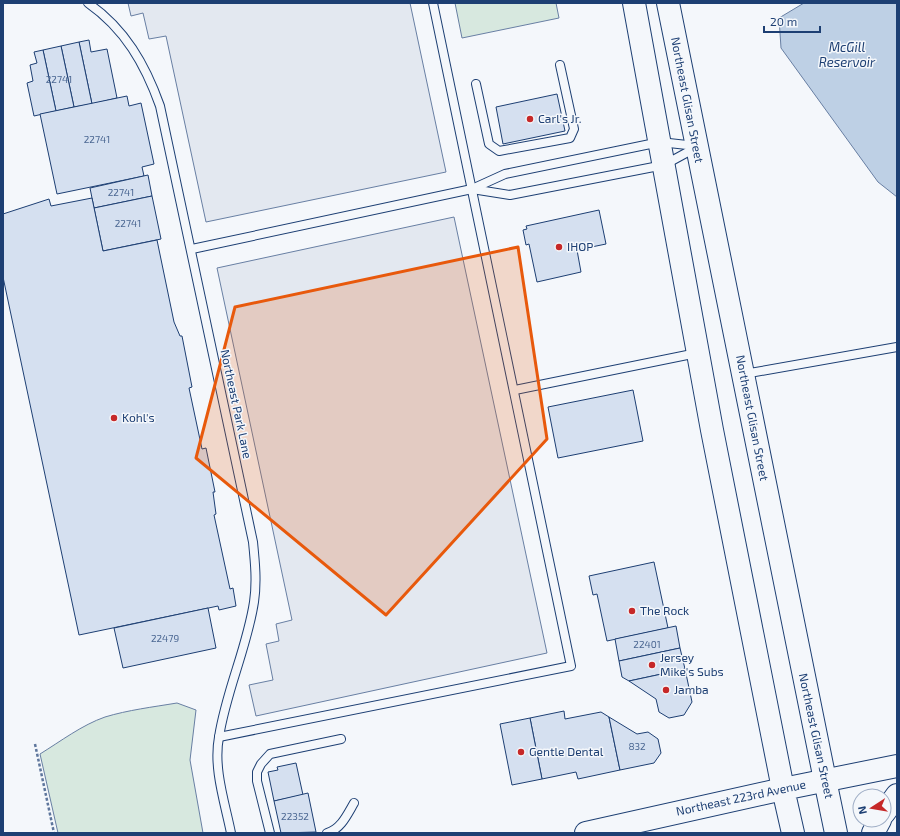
<svg xmlns="http://www.w3.org/2000/svg" width="900" height="836" viewBox="0 0 900 836" font-family="'Exo 2',sans-serif">
<rect width="100%" height="100%" fill="#f4f7fb"/>
<g fill="#d7e8df" stroke="#687fa3">
<polygon points="455,3 556,3 559,18 462,38"/>
<path d="M177,703L196,710L190,760L203,833H58L40,754C61,741 82,725 105,717C128,710 153,707 177,703Z"/>
</g>
<g fill="#e3e8f0" stroke="#687fa3">
<polygon points="128,3 410,3 446,172 206,222 166,36 149,39 143,13 131,16"/>
<polygon points="454,217 547,653 256,716 249,685 273,680 266,644 279,641 276,624 292,620 217,268"/>
</g>
<polygon fill="#bed0e5" stroke="#687fa3" points="804,3 897,3 897,197 878,182 781,48 779,18"/>
<g fill="#d5e0f0" stroke="#1d3f73">
<polygon points="89,40 91,52 107,49 117,98 92,104 79,42"/>
<polygon points="79,42 92,104 74,107 61,46"/>
<polygon points="61,46 74,107 56,111 43,50"/>
<polygon points="43,50 56,111 34,116 27,83 33,81 30,65 37,63 34,52"/>
<polygon points="557,94 565,131 503,144 496,107"/>
<polygon points="127,96 129,106 141,103 154,164 142,167 144,176 57,194 40,114"/>
<polygon points="148,175 152,196 94,208 90,188"/>
<polygon points="152,196 161,239 103,251 94,208"/>
<polygon points="92,198 103,251 157,240 174,322 180,336 182,336 192,387 189,388 202,449 206,448 215,492 213,492 216,514 214,515 230,589 233,588 236,606 219,610 218,606 79,635 3,277 3,214 49,199 51,206"/>
<polygon points="599,210 606,244 577,250 581,272 537,282 529,244 526,245 523,230 527,229 526,226"/>
<polygon points="633,390 643,441 558,458 548,407"/>
<polygon points="654,562 668,628 607,641 597,594 593,595 589,576"/>
<polygon points="208,608 216,648 123,668 114,628"/>
<polygon points="676,626 680,648 619,661 615,639"/>
<polygon points="680,648 685,669 629,681 622,677 619,661"/>
<polygon points="685,669 692,702 684,715 669,718 659,712 656,699 629,681"/>
<polygon points="564,711 565,719 601,712 609,717 620,770 578,779 576,772 542,779 530,718"/>
<polygon points="609,717 637,734 648,732 658,739 661,753 654,763 620,770"/>
<polygon points="530,718 542,779 512,785 500,724"/>
<polygon points="296,763 303,795 274,801 268,772 278,770 277,767"/>
<polygon points="308,793 316,832 281,833 274,801"/>
</g>
<g fill="none" stroke-linecap="round" stroke-linejoin="round">
<defs>
<g id="service">
<path d="M88,3C125,29 145,64 160,106L253,542C255,562 257,582 254,602C247,648 226,691 219,737C213,768 225,803 231,833"/>
<polyline points="476,84 489,144 499,151 570,138 574,129 560,65"/>
<polyline points="472,189 510,195 664,165 697,147"/>
<polyline points="192,249 472,189 505,174 660,142 696,146"/>
<polyline points="744,374 897,347"/>
<polyline points="515,390 697,353"/>
<polyline points="219,737 571,666 433,3"/>
<polyline points="270,833 257,781 257,772 261,764 270,754 341,739"/>
<path d="M327,833C341,829 347,815 354,803"/>
</g>
<g id="secondary">
<polyline points="668,3 825,780"/>
<polyline points="586,833 783,789 712,430 634,3"/>
</g>
<g id="primary">
<polyline points="825,780 836,833"/>
<polyline points="884,813 897,795"/>
<polyline points="793,833 783,789 897,766"/>
<polyline points="873,833 880,820"/>
</g>
</defs>
<use href="#service" stroke="#1d3f73" stroke-width="10"/>
<use href="#secondary" stroke="#1d3f73" stroke-width="24"/>
<use href="#primary" stroke="#1d3f73" stroke-width="24"/>
<polyline stroke="#5e769c" stroke-width="2.5" stroke-dasharray="3 2" stroke-linecap="butt" points="35,744 54,833"/>
<use href="#service" stroke="#f4f7fb" stroke-width="8"/>
<use href="#secondary" stroke="#f4f7fb" stroke-width="22"/>
<use href="#primary" stroke="#f4f7fb" stroke-width="22"/>
</g>
<path fill="#e8590c" fill-opacity="0.2" stroke="#e8590c" stroke-width="3" stroke-linejoin="round" d="M518,247L547,439L386,615L196,458L235,307Z"/>
<g fill="#c62828" stroke="#f4f7fb" stroke-width="1.5">
<circle cx="530" cy="119" r="4"/>
<circle cx="559" cy="247" r="4"/>
<circle cx="114" cy="418" r="4"/>
<circle cx="632" cy="611" r="4"/>
<circle cx="652" cy="665" r="4"/>
<circle cx="666" cy="690" r="4"/>
<circle cx="521" cy="752" r="4"/>
</g>
<g text-anchor="middle" stroke-width="3" stroke-linejoin="round" paint-order="stroke">
<g font-size="10" fill="#4b6792">
<text x="59" y="83">22741</text>
<text x="97" y="143">22741</text>
<text x="121" y="196">22741</text>
<text x="128" y="227">22741</text>
<text x="165" y="642">22479</text>
<text x="647" y="648">22401</text>
<text x="637" y="750">832</text>
<text x="295" y="820">22352</text>
</g>
<g font-size="12" fill="#1d3f73" stroke="#f4f7fb">
<text transform="translate(687 100) rotate(79)" y="4">Northeast Glisan Street</text>
<text transform="translate(236 404) rotate(78)" y="4">Northeast Park Lane</text>
<text transform="translate(752 418) rotate(79)" y="4">Northeast Glisan Street</text>
<text transform="translate(816 736) rotate(78)" y="4">Northeast Glisan Street</text>
<text transform="translate(741 798) rotate(-12)" y="4">Northeast 223rd Avenue</text>
</g>
<g font-size="12" fill="#1d3f73" stroke="#f4f7fb" text-anchor="start">
<text x="538" y="123">Carl's Jr.</text>
<text x="567" y="251">IHOP</text>
<text x="122" y="422">Kohl's</text>
<text x="640" y="615">The Rock</text>
<text x="660" y="662">Jersey<tspan x="660" dy="14">Mike's Subs</tspan></text>
<text x="674" y="694">Jamba</text>
<text x="529" y="756">Gentle Dental</text>
</g>
<g font-size="13" font-style="italic" fill="#1d3f73" stroke="#f4f7fb">
<text x="847" y="52">McGill<tspan x="847" dy="15">Reservoir</tspan></text>
</g>
</g>
<rect width="900" height="836" fill="none" stroke="#1d3f73" stroke-width="8"/>
<g transform="translate(872 808) rotate(258)"><circle r="19" fill="#f4f7fb" stroke="#9eadc5"/>
<path d="M0-3L7 15L0 10L-7 15Z" fill="#c62828"/>
<text y="-6" font-size="11" font-weight="bold" text-anchor="middle" fill="#1d3f73">N</text>
</g>
<path d="M764 26v6h56v-6" fill="none" stroke="#1d3f73" stroke-width="2"/>
<text x="770" y="26" font-size="12" fill="#1d3f73" stroke="#f4f7fb" stroke-width="3" paint-order="stroke">20 m</text>
</svg>
